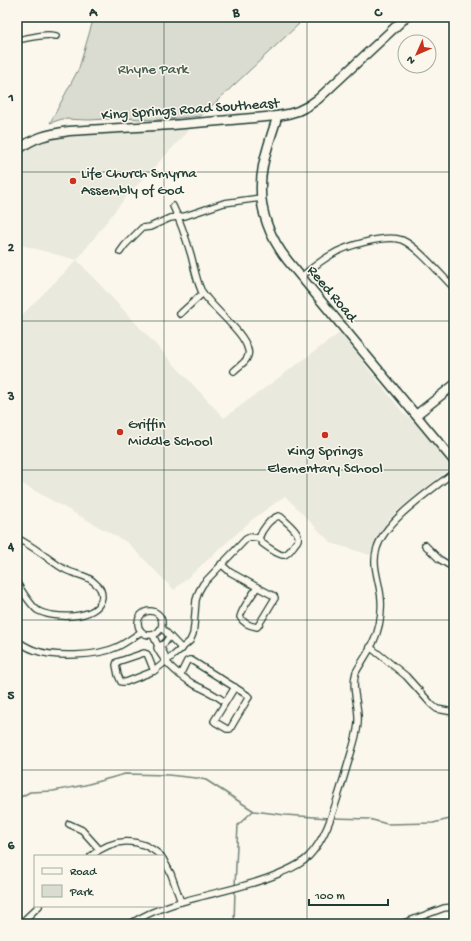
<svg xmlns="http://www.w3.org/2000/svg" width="471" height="941" viewBox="0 0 471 941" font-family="'Gochi Hand',sans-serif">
<rect width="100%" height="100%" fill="#fbf7ec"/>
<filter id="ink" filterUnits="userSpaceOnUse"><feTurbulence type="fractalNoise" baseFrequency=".025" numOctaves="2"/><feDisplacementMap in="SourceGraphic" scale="8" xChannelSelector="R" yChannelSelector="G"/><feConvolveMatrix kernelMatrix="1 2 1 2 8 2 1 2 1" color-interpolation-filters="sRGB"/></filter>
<g filter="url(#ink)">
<polygon fill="#eae9de" points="194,125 125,198 77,260 224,418 341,332 370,371 404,414 418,425 450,462 451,466 449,469 397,511 388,521 380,532 370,555 331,543 285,496 253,519 174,590 128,543 17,481 17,320 77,260 17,244 17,158 28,148 47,140 87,132"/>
<polygon fill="#dbdcd1" stroke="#7d8c82" points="94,17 291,17 299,24 201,116 155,120 124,118 89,120 62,119 50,123 79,68"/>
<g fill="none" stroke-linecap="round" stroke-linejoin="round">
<g stroke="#74847b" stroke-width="1.5">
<polyline points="17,799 30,792 53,791 85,785 125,774 168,775 196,778 206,780 254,811 285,815 329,818"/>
<polyline points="333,818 369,819 387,824 433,823 454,818"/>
<polyline points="235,886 238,825 253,811"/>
<polyline points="234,924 235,890"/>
</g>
<defs>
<g id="street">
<path d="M17,40C30,38 43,33 56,36"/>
<polyline points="17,60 17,78"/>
<path d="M173,206C180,221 186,238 191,255C194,266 196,279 201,290C212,309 244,331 248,350C251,359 240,365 234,371"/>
<polyline points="120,252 125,245 142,228 150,227 170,218 185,216 224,203 261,198"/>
<path d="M301,277C311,269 320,261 331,255C345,246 386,234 402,240C418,247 441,275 454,288"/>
<polyline points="180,314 203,293"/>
<path d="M279,516L281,517C285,521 297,530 298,536C299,539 297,542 295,544C292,548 289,554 284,555C280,556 266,546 262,543C261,541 260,540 259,538C262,530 270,518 279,516Z"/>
<path d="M17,538C24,542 31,546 38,551C47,557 56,565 66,570C76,575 89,575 96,584C100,587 102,592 102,597C99,621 51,619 37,610C31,605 21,590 17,583"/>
<polyline points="425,545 439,559 454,568"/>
<polyline points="221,564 230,572 257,587"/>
<path d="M257,587L274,596L275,598L258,626L257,627C251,626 243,623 240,617C242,608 252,596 257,587Z"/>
<circle cx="150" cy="623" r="12"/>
<polyline points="162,628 182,649"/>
<path d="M153,635L158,646L160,647C163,651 165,654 166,659"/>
<path d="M17,641C22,644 28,648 34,650C54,658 98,656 117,647C126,643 133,637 141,632"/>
<path d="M158,646L157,648C165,664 180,676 195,685C206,690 216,695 225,702"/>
<path d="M158,646C164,645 167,642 169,636"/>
<polyline points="370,647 406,676 432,705 437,709 453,712"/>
<polygon points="144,653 147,654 148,656 154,671 126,682 121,682 118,675 116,665 117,662"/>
<polyline points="154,671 174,655 190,641 193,634 194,626 196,600 199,591 203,584 246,539 250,537 259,538"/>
<polyline points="180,675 187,661 189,660 191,660 247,695 249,697 247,700 230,729 227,729 215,722 214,721 235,687"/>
<polyline points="69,824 82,830 99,849"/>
<path d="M91,856C113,838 139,836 161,856"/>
<polyline points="163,859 171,874 181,902"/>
<polyline points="20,924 39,906"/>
<path d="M130,924C175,895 230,895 278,874C289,869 301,865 309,856C326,838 333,812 340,790C344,777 348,763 352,750C355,739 359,728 358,717C358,702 351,688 356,672C361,663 368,653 373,643C379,630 382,613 381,599C380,582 371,565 377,548C386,519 431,491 454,472"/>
<polyline points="401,924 444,908 454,907"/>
</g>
<g id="secondary">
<path d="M277,116L276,121C271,136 266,151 263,166C256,202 266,233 288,261L454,461"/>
<path d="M17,151C32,137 50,134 69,131L172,125L277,116L288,114L298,111L308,106L318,99L406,17"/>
<polyline points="416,415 454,385"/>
</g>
</defs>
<use href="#street" stroke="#1f3d34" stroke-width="8"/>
<use href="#secondary" stroke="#1f3d34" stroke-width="11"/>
<use href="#street" stroke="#fbf7ec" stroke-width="5.5"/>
<use href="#secondary" stroke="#fbf7ec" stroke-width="8"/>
</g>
</g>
<path fill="none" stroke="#1f3d34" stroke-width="1" stroke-opacity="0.55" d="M164,17V924M307,17V924M17,172H454M17,321H454M17,470H454M17,620H454M17,770H454"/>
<g fill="#c8321e" stroke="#fbf7ec" stroke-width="1.5">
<circle cx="73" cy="181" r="4"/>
<circle cx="120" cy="432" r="4"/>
<circle cx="325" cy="435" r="4"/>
</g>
<g text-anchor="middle" stroke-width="3" stroke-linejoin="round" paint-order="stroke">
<g font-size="15" fill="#455d53" stroke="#fbf7ec">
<text x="153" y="73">Rhyne Park</text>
</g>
<g font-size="15" fill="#1f3d34" stroke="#fbf7ec">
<text transform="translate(190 108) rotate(-4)" y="5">King Springs Road Southeast</text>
<text transform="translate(333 293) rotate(50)" y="5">Reed Road</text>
</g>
<g font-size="15" fill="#1f3d34" stroke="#fbf7ec" text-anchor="start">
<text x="81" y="177">Life Church Smyrna<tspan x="81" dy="17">Assembly of God</tspan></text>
<text x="128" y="428">Griffin<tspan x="128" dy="17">Middle School</tspan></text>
<text x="325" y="455" text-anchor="middle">King Springs<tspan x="325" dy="17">Elementary School</tspan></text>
</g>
</g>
<rect width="471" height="941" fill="none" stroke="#fbf7ec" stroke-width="44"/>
<rect x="34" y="855" width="130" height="52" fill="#fbf7ec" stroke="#a3ada2"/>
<rect x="42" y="868" width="20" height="6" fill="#fbf7ec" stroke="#a3ada2"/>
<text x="70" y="875" font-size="12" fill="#1f3d34">Road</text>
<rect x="42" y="885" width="20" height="12" fill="#dbdcd1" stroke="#a3ada2"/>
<text x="70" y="895" font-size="12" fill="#1f3d34">Park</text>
<g transform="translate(417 54) rotate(225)"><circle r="19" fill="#fbf7ec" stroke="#a3ada2"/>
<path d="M0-3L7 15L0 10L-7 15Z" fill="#c8321e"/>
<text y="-6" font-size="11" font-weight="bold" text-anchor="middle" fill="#1f3d34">N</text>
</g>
<path d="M309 899v6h79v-6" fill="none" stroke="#1f3d34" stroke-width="2"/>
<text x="315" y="899" font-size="12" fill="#1f3d34" stroke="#fbf7ec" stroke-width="3" paint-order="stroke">100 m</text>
<rect x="22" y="22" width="427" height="897" fill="none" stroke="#1f3d34" stroke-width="1.5"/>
<g font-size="13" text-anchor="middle" font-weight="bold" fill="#1f3d34">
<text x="93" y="16">A</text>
<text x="236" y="16">B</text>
<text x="378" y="16">C</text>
<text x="11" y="101">1</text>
<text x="11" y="251">2</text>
<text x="11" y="400">3</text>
<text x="11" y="550">4</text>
<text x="11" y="699">5</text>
<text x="11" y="849">6</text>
</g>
</svg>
